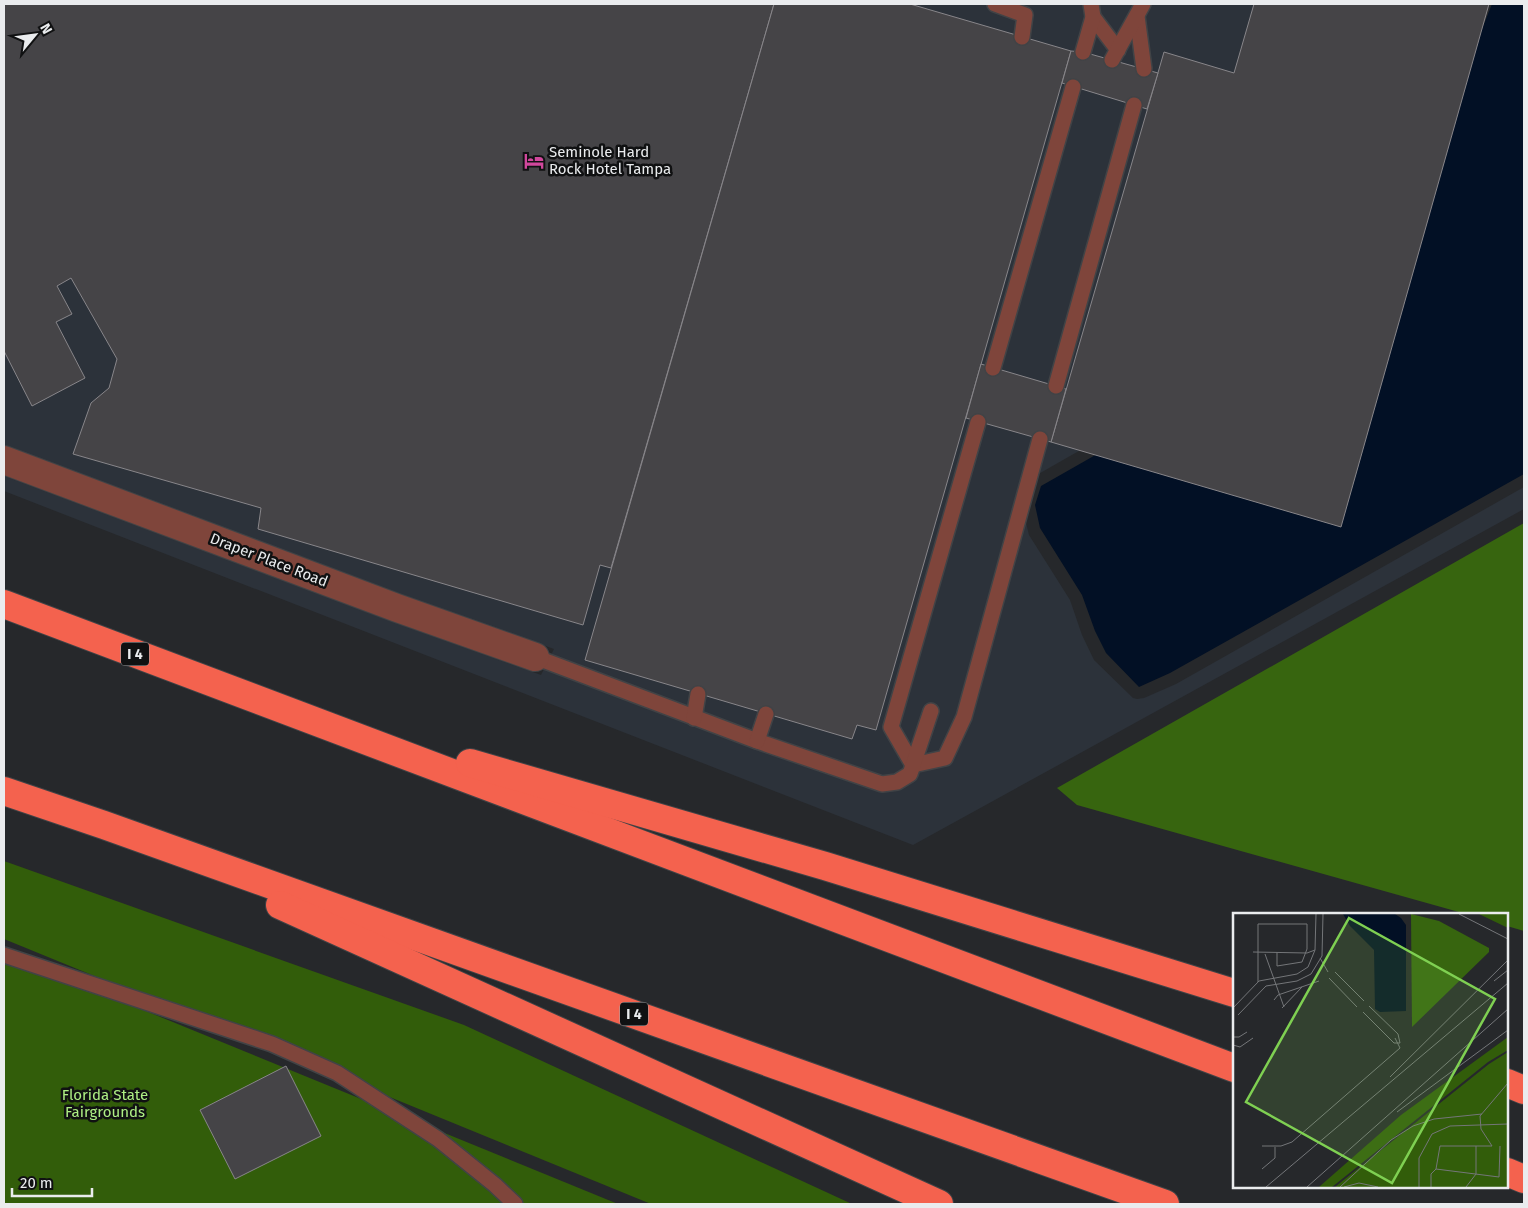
<svg xmlns="http://www.w3.org/2000/svg" width="1528" height="1208" viewBox="0 0 1528 1208" font-family="'Fira Sans',sans-serif">
<rect width="100%" height="100%" fill="#26282b"/>
<polygon fill="#2c323a" points="4,4 1479,4 1401,267 1035,476 1022,506 1029,535 1070,600 1082,635 1094,660 1133,698 1137,699 1144,698 1176,684 1524,487 1524,509 913,845 4,491 4,476 390,621 541,675 554,649 404,595 4,445"/>
<g fill="#325d0a">
<polygon points="4,861 464,1025 852,1204 651,1204 4,939"/>
<polygon points="4,953 618,1204 4,1204"/>
</g>
<polygon fill="#37650f" points="1524,523 1524,931 1507,926 1507,914 1466,914 1077,805 1057,788"/>
<polygon fill="#021025" points="1492,4 1524,4 1524,474 1170,673 1139,687 1106,653 1095,631 1082,595 1040,528 1035,505 1041,486 1412,275 1480,34"/>
<g fill="#454447" stroke="#88868a">
<polygon points="4,4 774,4 611,568 600,565 583,625 258,529 261,508 73,454 91,403 109,388 117,359 71,278 57,286 72,314 56,322 85,378 32,406 4,351"/>
<polygon points="774,4 910,4 1071,51 876,730 857,725 852,739 585,660"/>
<polygon points="1254,4 1489,4 1341,527 1051,442 1164,52 1234,73"/>
<polygon points="1071,51 1083,52 1158,73 1147,109 1062,83"/>
<polygon points="981,364 1066,389 1051,442 966,418"/>
<polygon points="286,1066 321,1136 235,1179 200,1110"/>
</g>
<g fill="none" stroke-linecap="round" stroke-linejoin="round">
<defs>
<g id="lane">
<polyline points="995,4 1025,15 1022,37"/>
<polyline points="1137,16 1144,69"/>
<polyline points="1093,17 1118,50"/>
<polyline points="1083,52 1093,17 1091,4"/>
<polyline points="1112,60 1143,4"/>
<polyline points="993,368 1073,87"/>
<polyline points="1056,386 1134,105"/>
<polyline points="978,422 891,727 913,765 945,758 964,717 1040,439"/>
<polyline points="535,657 757,741 882,784 897,782 910,774 931,711"/>
<polyline points="694,718 698,694"/>
<polyline points="757,741 766,714"/>
<polyline points="4,955 272,1044 337,1073 438,1139 495,1185 515,1204"/>
</g>
<polyline id="street" points="4,460 397,608 535,657"/>
<g id="highway">
<polyline points="4,604 1234,1068"/>
<polyline points="470,763 825,866 1234,993"/>
<polyline points="4,791 104,825 1165,1204"/>
<polyline points="280,905 939,1204"/>
<polyline points="1507,1083 1524,1090"/>
<polyline points="1507,1172 1524,1179"/>
</g>
</defs>
<use href="#lane" stroke="#414346" stroke-width="18"/>
<use href="#street" stroke="#414346" stroke-width="30"/>
<use href="#highway" stroke="#414346" stroke-width="30"/>
<use href="#lane" stroke="#7f453b" stroke-width="15"/>
<use href="#street" stroke="#7f453b" stroke-width="28"/>
<use href="#highway" stroke="#f4624e" stroke-width="28"/>
</g>
<defs>
<symbol id="hotel-bare" viewBox="-9 -9 18 18"><path d="M-6-4.5h1.5V1H6V5H4.5V3h-9V5H-6ZM-4 0a1.8 1.8 0 1 1 3.6 0ZM.5 0V-2.5h3Q6-2.5 6 0Z" fill="#d1479c" stroke="#101112" stroke-width="2.5" paint-order="stroke"/></symbol>
</defs>
<g fill-rule="evenodd">
<use href="#hotel-bare" x="520" y="147" width="28" height="28"/>
</g>
<g text-anchor="middle" stroke-width="5" stroke-linejoin="round" paint-order="stroke">
<g fill="#101112" stroke="#a9aaac" stroke-width="1">
<rect x="121" y="642.5" width="28" height="23" rx="4"/>
<rect x="620" y="1002.5" width="28" height="23" rx="4"/>
</g>
<g font-size="14" font-weight="bold" fill="#eaecee">
<text x="135" y="659">I 4</text>
<text x="634" y="1019">I 4</text>
</g>
<g font-size="15" fill="#eaecee" stroke="#101112" text-anchor="start">
<text x="549" y="157">Seminole Hard<tspan x="549" dy="17">Rock Hotel Tampa</tspan></text>
</g>
<g font-size="15" fill="#eaecee" stroke="#101112">
<text transform="translate(269 560) rotate(21)" y="5">Draper Place Road</text>
</g>
<g font-size="15" fill="#aeef84" stroke="#101112">
<text x="105" y="1100">Florida State<tspan x="105" dy="17">Fairgrounds</tspan></text>
</g>
</g>
<g transform="translate(1233 913)">
<rect width="275" height="275" fill="#26282b"/>
<path d="M246,1H275V15L248,2ZM275,124V137L255,149L99,274H86L168,202ZM275,139V274H102L256,151Z" fill="#325d0a"/>
<path d="M178,1L206,8L256,35V39L179,114Z" fill="#37650f"/>
<path d="M110,1H162L168,5L173,12V98L147,99L142,96L141,37L117,13Z" fill="#021025"/>
<path fill="none" stroke="#747679" stroke-width="1" d="M226,1L275,26M20,39L74,40L82,37M32,41L51,94M87,45L95,59M102,59L131,88M96,65L124,94M261,68L275,57M25,69V11H74V36L69,49L44,53V39M41,87L45,82L86,68M0,95L26,68L64,61L75,54L82,37L83,1M49,95L69,74M130,99L161,130H167L165,121L136,93M5,102L33,73L64,68L78,61L89,43L90,1M0,124H6L14,119M0,132L7,134L20,125M157,164L275,47M164,199L275,117M29,233H48L59,229L167,135L162,125M29,256L42,245V234M203,256L266,264L267,233M33,274L275,70M74,274L275,96M107,274L158,227L180,213L201,206L249,201M111,274L126,270L145,274M186,274V245L199,221L217,213L275,211M198,274V261L203,256L207,233H243M233,274L243,261V233H259L248,216L247,203L275,170"/>
<path fill="#7fd052" fill-opacity="0.15" stroke="#7fd052" stroke-width="2.5" d="M116,5L262,86L159,270L13,189Z"/>
<rect width="275" height="275" fill="none" stroke="#eaecee" stroke-width="2.5"/>
</g>
<rect width="1528" height="1208" fill="none" stroke="#eaecee" stroke-width="10"/>
<g transform="translate(35 35) rotate(61)" stroke="#101112" stroke-width="4" paint-order="stroke">
<path d="M0-4L9 19L0 12L-9 19Z" fill="#eaecee"/>
<text y="-8" font-size="14" font-weight="bold" text-anchor="middle" fill="#eaecee">N</text>
</g>
<path d="M12 1188v8h80v-8" fill="none" stroke="#eaecee" stroke-width="2.5"/>
<text x="20" y="1188" font-size="15" fill="#eaecee" stroke="#101112" stroke-width="4" paint-order="stroke">20 m</text>
</svg>
